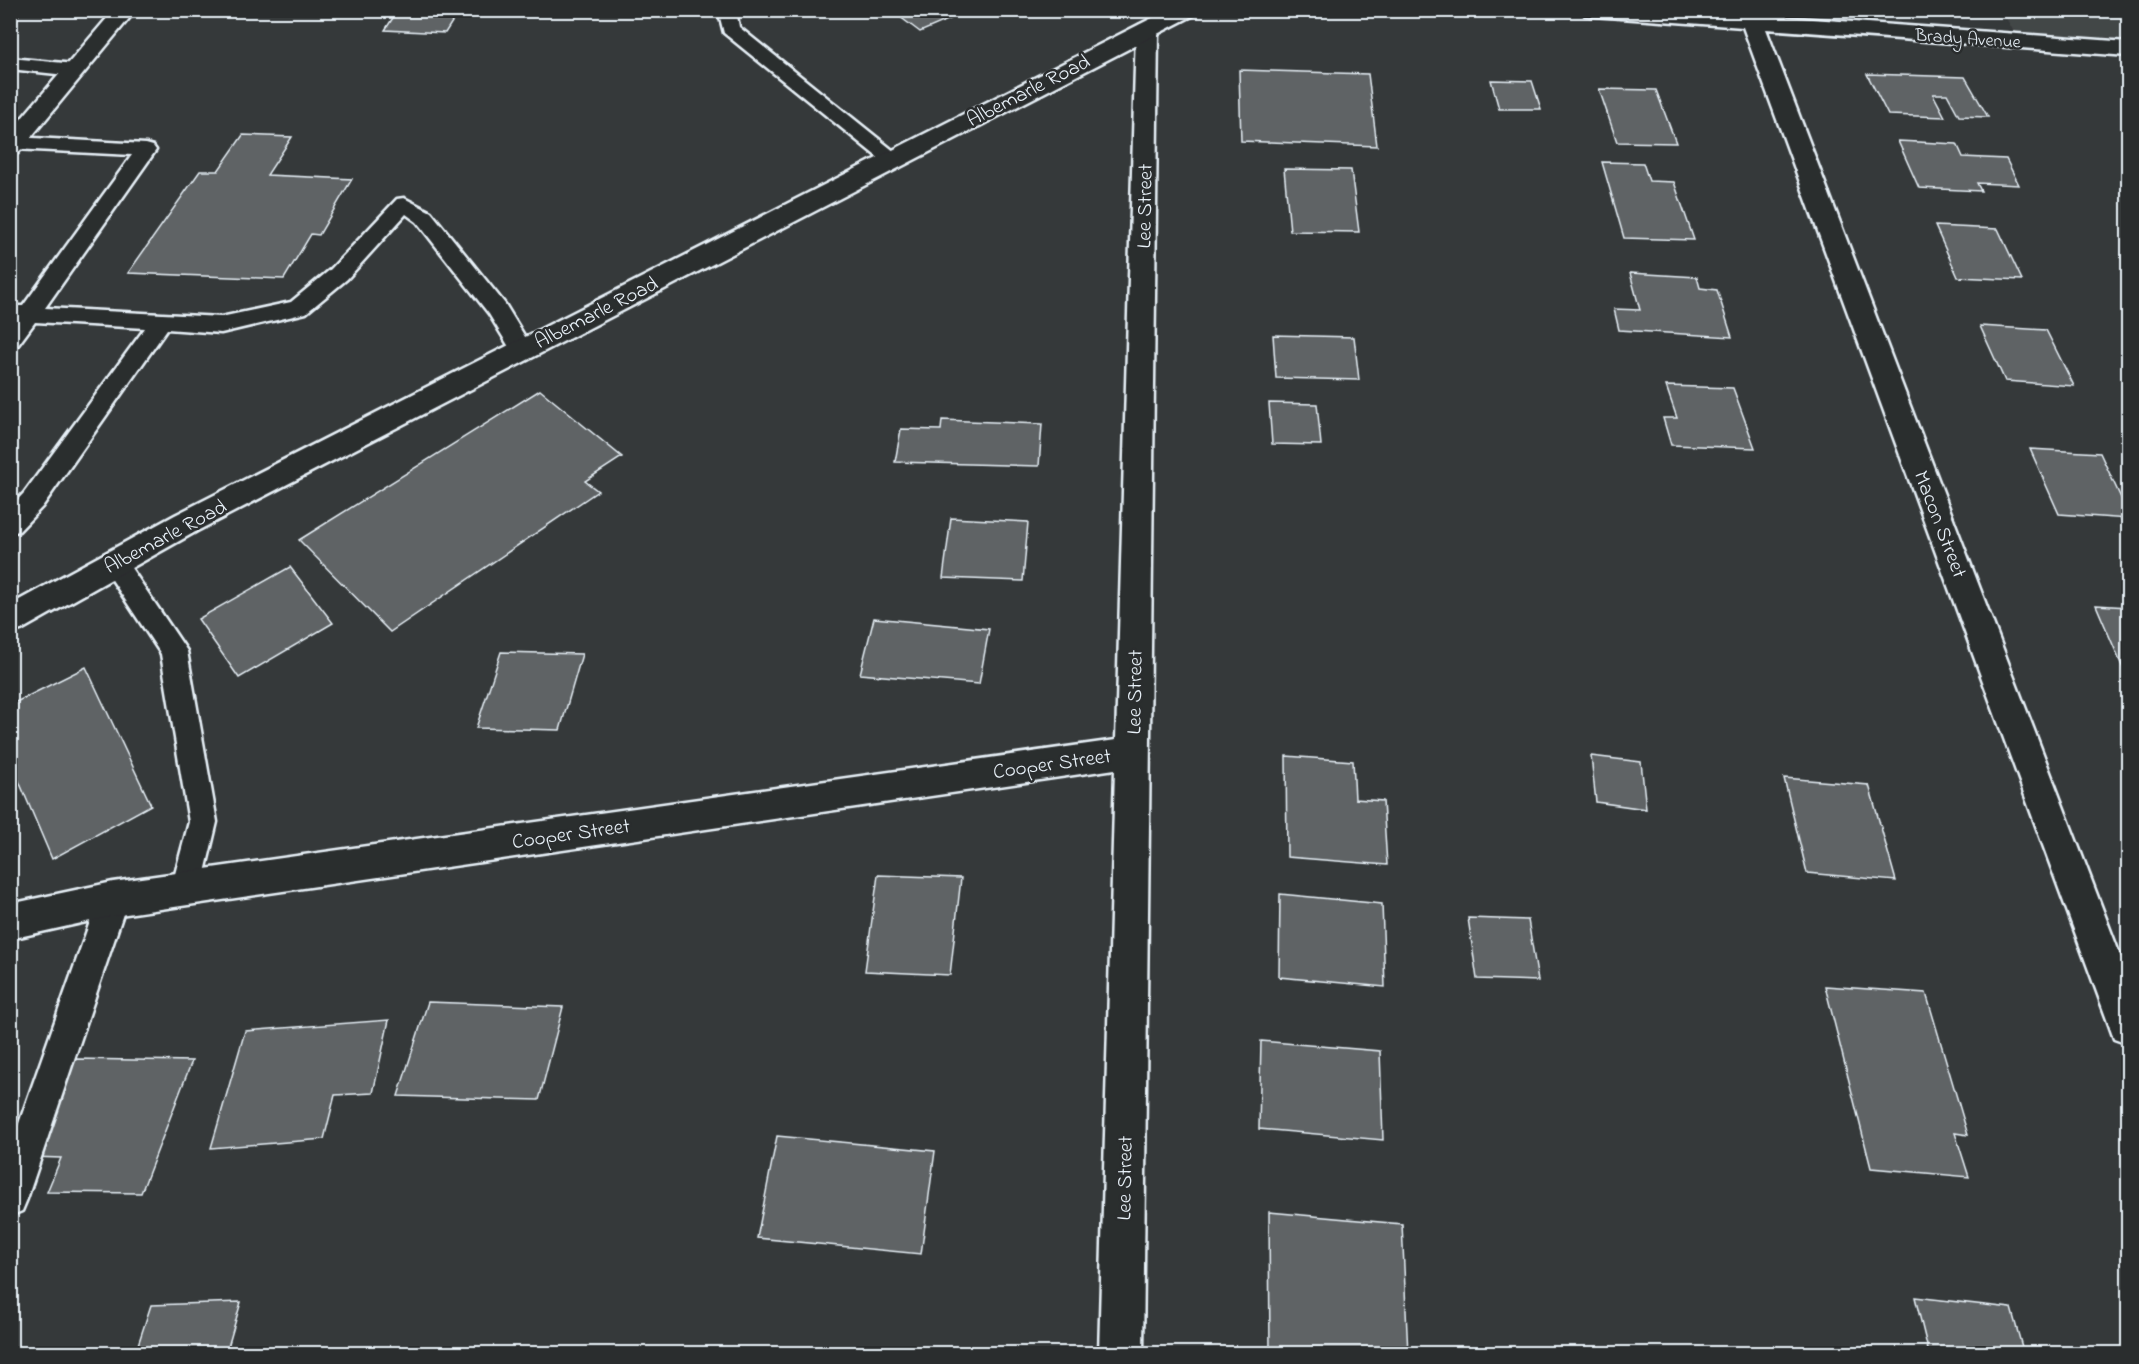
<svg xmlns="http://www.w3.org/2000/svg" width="2139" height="1364" viewBox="0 0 2139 1364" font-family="'Indie Flower',sans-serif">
<rect width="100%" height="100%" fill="#35393a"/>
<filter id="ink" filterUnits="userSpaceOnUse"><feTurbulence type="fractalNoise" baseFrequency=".0167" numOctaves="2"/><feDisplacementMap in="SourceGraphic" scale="12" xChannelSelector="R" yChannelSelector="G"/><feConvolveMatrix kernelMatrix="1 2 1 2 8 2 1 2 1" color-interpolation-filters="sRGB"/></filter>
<g filter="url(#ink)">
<polygon fill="#424647" points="2002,11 2128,11 2128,39 2014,32"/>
<g fill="#5f6365" stroke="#e8f1f8" stroke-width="1.5">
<polygon points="398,10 441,10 459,11 445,33 385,30"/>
<polygon points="891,10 971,10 920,32"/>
<polygon points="1239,70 1368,74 1377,146 1241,141"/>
<polygon points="1867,74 1965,77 1988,117 1959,116 1947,94 1933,94 1945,117 1888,115"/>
<polygon points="1491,80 1532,81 1541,109 1499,109"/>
<polygon points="1599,89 1656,90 1676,143 1617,142"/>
<polygon points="243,135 292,137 267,175 352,179 319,235 311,234 284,279 128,273 200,171 218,171"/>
<polygon points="1898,141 1957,144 1963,157 2006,159 2019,185 1977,183 1981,191 1919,188"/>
<polygon points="1602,162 1643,163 1649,181 1674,182 1694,240 1624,238"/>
<polygon points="1284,169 1351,170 1359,232 1290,231"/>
<polygon points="1935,226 1998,229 2022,280 1958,277"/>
<polygon points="1630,273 1697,277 1700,288 1717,290 1732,337 1619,330 1614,309 1640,310"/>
<polygon points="1980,326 2046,330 2074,386 2005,381"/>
<polygon points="1273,335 1354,337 1359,380 1276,378"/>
<polygon points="1666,386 1733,388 1755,448 1671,445 1663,418 1677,418"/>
<polygon points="540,390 622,457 585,481 598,491 390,632 299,540"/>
<polygon points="1269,403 1317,404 1321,445 1272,444"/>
<polygon points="942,420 1042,424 1039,466 895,462 901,429 941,430"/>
<polygon points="2030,449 2100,453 2128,513 2128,519 2059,514"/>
<polygon points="951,518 1028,522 1023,581 943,578"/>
<polygon points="290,567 333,623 239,678 198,619"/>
<polygon points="2096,605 2128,607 2128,680"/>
<polygon points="874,618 989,629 979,684 860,674"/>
<polygon points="501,652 582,654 560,730 476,728"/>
<polygon points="86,667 151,805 52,859 10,760 10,705"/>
<polygon points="1286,756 1353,761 1355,799 1383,801 1387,865 1287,857"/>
<polygon points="1591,756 1641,762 1646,809 1596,802"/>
<polygon points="1784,778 1869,785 1896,881 1807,873"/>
<polygon points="878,875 961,878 950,975 865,971"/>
<polygon points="1280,894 1382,904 1385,987 1279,977"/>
<polygon points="1468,918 1528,920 1538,981 1477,979"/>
<polygon points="1825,986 1926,993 1968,1135 1955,1133 1969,1177 1871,1168"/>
<polygon points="428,1002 563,1007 539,1100 398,1096"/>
<polygon points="389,1020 373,1093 335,1095 324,1139 211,1148 245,1031"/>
<polygon points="1261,1041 1380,1051 1383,1140 1259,1129"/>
<polygon points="76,1059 192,1061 141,1193 47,1192 61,1158 32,1157"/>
<polygon points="777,1136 935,1151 921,1254 757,1238"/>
<polygon points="1269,1212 1402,1224 1408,1354 1270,1353"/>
<polygon points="1915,1297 2011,1308 2024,1354 1929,1354"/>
<polygon points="241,1302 226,1354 135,1354 151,1305"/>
</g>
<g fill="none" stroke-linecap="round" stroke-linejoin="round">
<defs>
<g id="lane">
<polygon points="10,10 19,10 16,15 10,16"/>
<polygon points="718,10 736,10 739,27 900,156 903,160 900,164 886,164 724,33"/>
<polygon points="10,58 75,64 82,66 84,70 82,74 75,76 10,69"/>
<polygon points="14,137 146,144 153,146 156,150 45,308 221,317 291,302 331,269 397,199 404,198 431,212 505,304 533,350 530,355 522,358 514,355 489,314 417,222 406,214 347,279 306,313 221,333 167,329 42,507 19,531 10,533 10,508 24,493 145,328 35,322 18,345 10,348 12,321 10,306 23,306 132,155 14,149 10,148 10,138"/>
<polygon points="114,553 123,556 187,651 217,822 201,889 197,899 186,903 175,899 171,889 189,822 161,654 101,563 105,556"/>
<polygon points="113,885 124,889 128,899 27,1199 22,1211 10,1216 10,1149 98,899 102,889"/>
</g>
<g id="street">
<polygon points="1583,10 1689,10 2128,42 2128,56 1766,29 2128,976 2128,1044 2114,1039 2109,1025 1743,27 1593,16 1585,15"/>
<polygon points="1147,23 1155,25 1158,30 1143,1354 1099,1354 1115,769 113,916 10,939 10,904 113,882 1116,740 1136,30 1139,25"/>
</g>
<g id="secondary">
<polygon points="114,10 136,10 18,153 10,155 10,132"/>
<polygon points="1168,10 1196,10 1194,15 197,531 21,630 10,634 10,605 175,515"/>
</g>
</defs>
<use href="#lane" stroke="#e8f1f8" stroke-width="5"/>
<use href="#street" stroke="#e8f1f8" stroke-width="5"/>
<use href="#secondary" stroke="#e8f1f8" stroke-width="5"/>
<use href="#lane" fill="#2a2d2e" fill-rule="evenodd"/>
<use href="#street" fill="#2a2d2e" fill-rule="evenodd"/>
<use href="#secondary" fill="#2a2d2e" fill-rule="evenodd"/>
</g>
</g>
<g text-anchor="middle" stroke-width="5" stroke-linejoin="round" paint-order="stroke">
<g font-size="18" fill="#e8f1f8" stroke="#2a2d2e">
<text transform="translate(1968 38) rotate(4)" y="6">Brady Avenue</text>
</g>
<g font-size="21" fill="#e8f1f8" stroke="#2a2d2e">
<text transform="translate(1028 90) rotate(-27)" y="7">Albemarle Road</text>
<text transform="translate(1144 206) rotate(-89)" y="7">Lee Street</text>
<text transform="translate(596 312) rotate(-27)" y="7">Albemarle Road</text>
<text transform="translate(1941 524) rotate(69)" y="7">Macon Street</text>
<text transform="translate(165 536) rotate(-28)" y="7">Albemarle Road</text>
<text transform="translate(1134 692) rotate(-89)" y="7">Lee Street</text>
<text transform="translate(1052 763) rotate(-8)" y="7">Cooper Street</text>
<text transform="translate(571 833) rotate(-8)" y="7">Cooper Street</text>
<text transform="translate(1124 1178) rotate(-89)" y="7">Lee Street</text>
</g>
</g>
<rect width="2139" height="1364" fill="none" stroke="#2a2d2e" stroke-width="36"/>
<rect x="18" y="18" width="2103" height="1328" fill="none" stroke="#e8f1f8" stroke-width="2" filter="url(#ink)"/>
</svg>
